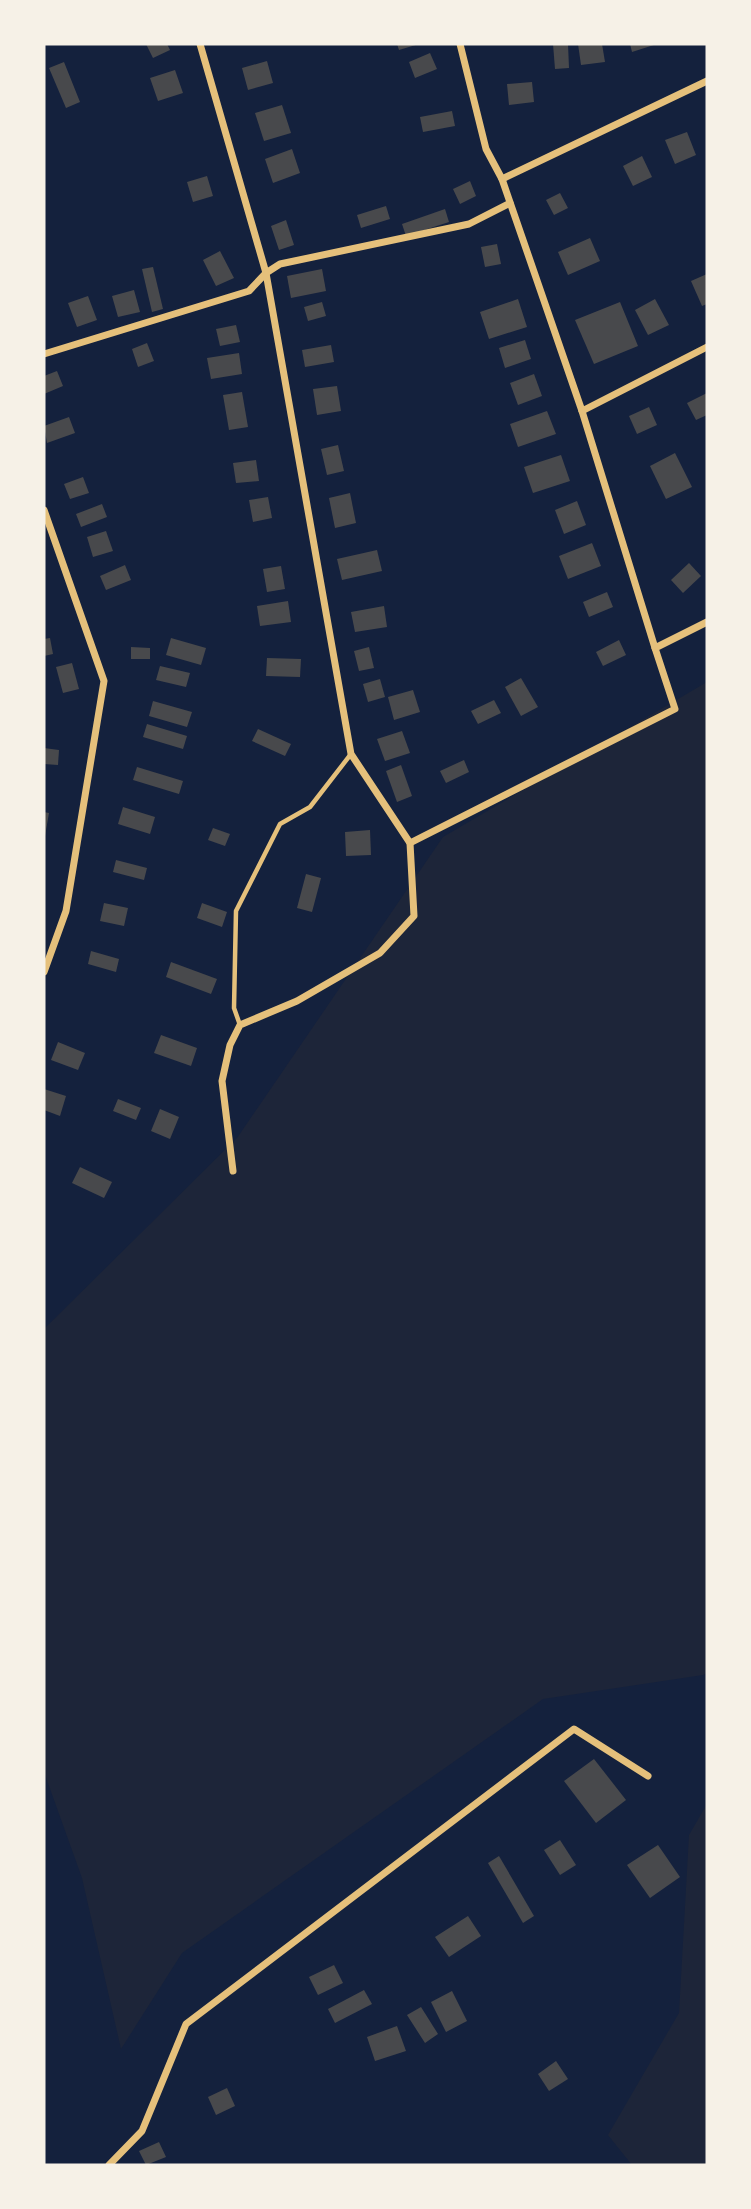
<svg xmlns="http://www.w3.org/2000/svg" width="751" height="2209" viewBox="0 0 751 2209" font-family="'Source Sans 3',sans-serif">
<rect width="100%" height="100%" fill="#14213d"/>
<g fill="#1d2539">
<polygon points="707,682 707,1673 703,1675 543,1699 182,1953 121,2049 82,1878 44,1772 44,1329 237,1138 443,837"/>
<polygon points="707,1804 707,2165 632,2165 608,2135 679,2013 689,1835"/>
</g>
<g fill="#48494c">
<polygon points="146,44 167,44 170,50 153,58"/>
<polygon points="397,44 419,44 399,50"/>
<polygon points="553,44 568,44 569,68 555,69"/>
<polygon points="578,44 602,44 605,62 581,65"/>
<polygon points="630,44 657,44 632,52"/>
<polygon points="430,53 437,69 415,78 409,62"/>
<polygon points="267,61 273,83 248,90 242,68"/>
<polygon points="64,62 80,102 66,108 49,68"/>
<polygon points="175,70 183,93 158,101 150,78"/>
<polygon points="532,82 534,102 509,105 507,84"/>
<polygon points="282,105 291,133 264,141 255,113"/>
<polygon points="452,111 455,126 423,132 420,117"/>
<polygon points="687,132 696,155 675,164 665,140"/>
<polygon points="292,149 300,173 273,183 265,159"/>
<polygon points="642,156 652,177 633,186 623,166"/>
<polygon points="207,176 213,196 193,202 187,182"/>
<polygon points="470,181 476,196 460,204 453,189"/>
<polygon points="560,193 568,208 554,215 546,200"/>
<polygon points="386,206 390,219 361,228 357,215"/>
<polygon points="445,209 449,222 406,236 402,224"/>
<polygon points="286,220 294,245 279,250 271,226"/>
<polygon points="590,238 600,261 568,275 558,252"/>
<polygon points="497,244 501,264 485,267 481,247"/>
<polygon points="220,251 234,278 216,286 203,260"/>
<polygon points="153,267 163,309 152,312 142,269"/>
<polygon points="322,269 326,291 291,298 287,276"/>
<polygon points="707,274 707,304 702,306 691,281"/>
<polygon points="134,290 140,312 118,317 112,296"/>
<polygon points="88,296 97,320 77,327 68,303"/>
<polygon points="518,299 527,327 489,339 480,312"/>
<polygon points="655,299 669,325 648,335 635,310"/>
<polygon points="322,302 326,316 308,321 304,307"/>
<polygon points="620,302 638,346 594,364 575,320"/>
<polygon points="236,325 240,342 220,346 216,329"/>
<polygon points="525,340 531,359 505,368 499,348"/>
<polygon points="147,343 154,361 138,367 132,349"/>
<polygon points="331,345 334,362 305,367 302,350"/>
<polygon points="239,353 242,374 211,379 207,358"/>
<polygon points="57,371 63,386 44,394 44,376"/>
<polygon points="534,374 542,396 518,405 510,383"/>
<polygon points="337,386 341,411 317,415 313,389"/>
<polygon points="242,392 248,427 229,430 223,395"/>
<polygon points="707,393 707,415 696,420 687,403"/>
<polygon points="649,407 657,425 637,434 629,416"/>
<polygon points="547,411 556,434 518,447 510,424"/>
<polygon points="69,417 75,433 47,443 44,426"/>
<polygon points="338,445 344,471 327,475 321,449"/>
<polygon points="675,453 692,487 666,499 650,466"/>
<polygon points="561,455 570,481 533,493 524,467"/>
<polygon points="256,460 259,481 236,483 233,463"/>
<polygon points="83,477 89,493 70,499 64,484"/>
<polygon points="350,493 356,523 335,528 329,498"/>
<polygon points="268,497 272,518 253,522 249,500"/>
<polygon points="577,501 586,525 564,534 555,510"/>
<polygon points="102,504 107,517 81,527 76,514"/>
<polygon points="106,531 113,551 93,557 87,537"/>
<polygon points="592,543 601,566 568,579 559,556"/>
<polygon points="377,550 382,571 342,580 337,559"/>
<polygon points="689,563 701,576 683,593 671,580"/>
<polygon points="125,565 131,580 106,590 100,576"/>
<polygon points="281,566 285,589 267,592 263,569"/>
<polygon points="607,592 613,607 589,617 583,602"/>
<polygon points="288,601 291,622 260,626 257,606"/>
<polygon points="384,606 387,627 355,632 351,612"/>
<polygon points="50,638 53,654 44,656 44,639"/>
<polygon points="171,638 206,648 201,665 166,655"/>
<polygon points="619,640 626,655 603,666 596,652"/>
<polygon points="131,647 150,648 150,659 131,659"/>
<polygon points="369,647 374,668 359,671 354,651"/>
<polygon points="267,658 301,659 300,677 266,676"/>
<polygon points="72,663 79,689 63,693 56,667"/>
<polygon points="160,666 190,673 186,687 156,680"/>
<polygon points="521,678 538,707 521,716 505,687"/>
<polygon points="380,679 385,697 368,702 363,684"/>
<polygon points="413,690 420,712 394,720 388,697"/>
<polygon points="494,700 501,713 478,724 471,711"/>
<polygon points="153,701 192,712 187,727 149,716"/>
<polygon points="147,724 187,736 183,749 143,737"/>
<polygon points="258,729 291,744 285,756 252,741"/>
<polygon points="402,731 410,753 385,761 377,739"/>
<polygon points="44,748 59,750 58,765 44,764"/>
<polygon points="464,760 469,772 446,783 440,771"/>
<polygon points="401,765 412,796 397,802 386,771"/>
<polygon points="137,767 183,781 179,794 133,780"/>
<polygon points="123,807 155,817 150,834 118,824"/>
<polygon points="44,812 49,813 45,836 44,836"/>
<polygon points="213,828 230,834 225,846 208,840"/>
<polygon points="370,830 371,855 346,856 345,832"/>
<polygon points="116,860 147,868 144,880 113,872"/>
<polygon points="306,874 321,878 312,912 297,908"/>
<polygon points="104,903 128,908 124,926 100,921"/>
<polygon points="202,903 227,912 222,927 197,918"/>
<polygon points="91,951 119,959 116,972 88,964"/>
<polygon points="171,962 217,979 211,994 166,977"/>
<polygon points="161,1035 197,1048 191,1066 154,1053"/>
<polygon points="58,1042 85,1053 78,1070 51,1060"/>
<polygon points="44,1089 66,1096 60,1116 44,1110"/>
<polygon points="118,1099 141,1108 136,1120 113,1111"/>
<polygon points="160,1109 179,1117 170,1139 151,1131"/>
<polygon points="80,1167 112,1182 104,1198 72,1183"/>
<polygon points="594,1759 626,1800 596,1823 564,1781"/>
<polygon points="560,1840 576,1865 560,1875 544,1850"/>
<polygon points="658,1845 680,1877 650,1898 627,1865"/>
<polygon points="499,1856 534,1916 523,1923 488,1863"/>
<polygon points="468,1916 481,1936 449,1957 435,1937"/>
<polygon points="334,1965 343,1983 318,1995 309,1977"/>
<polygon points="364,1990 372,2004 335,2023 328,2009"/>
<polygon points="452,1991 467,2021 446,2032 431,2002"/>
<polygon points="421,2007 438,2034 425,2043 407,2015"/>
<polygon points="397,2026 406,2051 375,2061 367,2037"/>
<polygon points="556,2061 568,2079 549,2091 538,2074"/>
<polygon points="227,2088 235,2106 216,2115 208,2097"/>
<polygon points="159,2142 166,2157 146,2165 139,2151"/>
</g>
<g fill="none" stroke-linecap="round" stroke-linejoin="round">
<polyline stroke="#e5c07b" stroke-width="4.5" points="240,1025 234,1008 236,911 280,824 310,807 351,754"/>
<g stroke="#e5c07b" stroke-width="7">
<polyline points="200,44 266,273 351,754 410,843 414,916 380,953 297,1001 240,1025 230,1045 222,1081 233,1171"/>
<polyline points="460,44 486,149 502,179 582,411 655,648"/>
<polyline points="502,179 707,81"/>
<polyline points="44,354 249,291 266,273 280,264 469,224 510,203"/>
<polyline points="582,411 707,347"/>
<polyline points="44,510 104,681 66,911 44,972"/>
<polyline points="410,843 675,709 655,648 707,622"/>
<polyline points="109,2165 142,2131 186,2024 574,1729 648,1776"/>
</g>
</g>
<rect width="751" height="2209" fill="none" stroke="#f6f1e7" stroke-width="91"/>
</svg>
